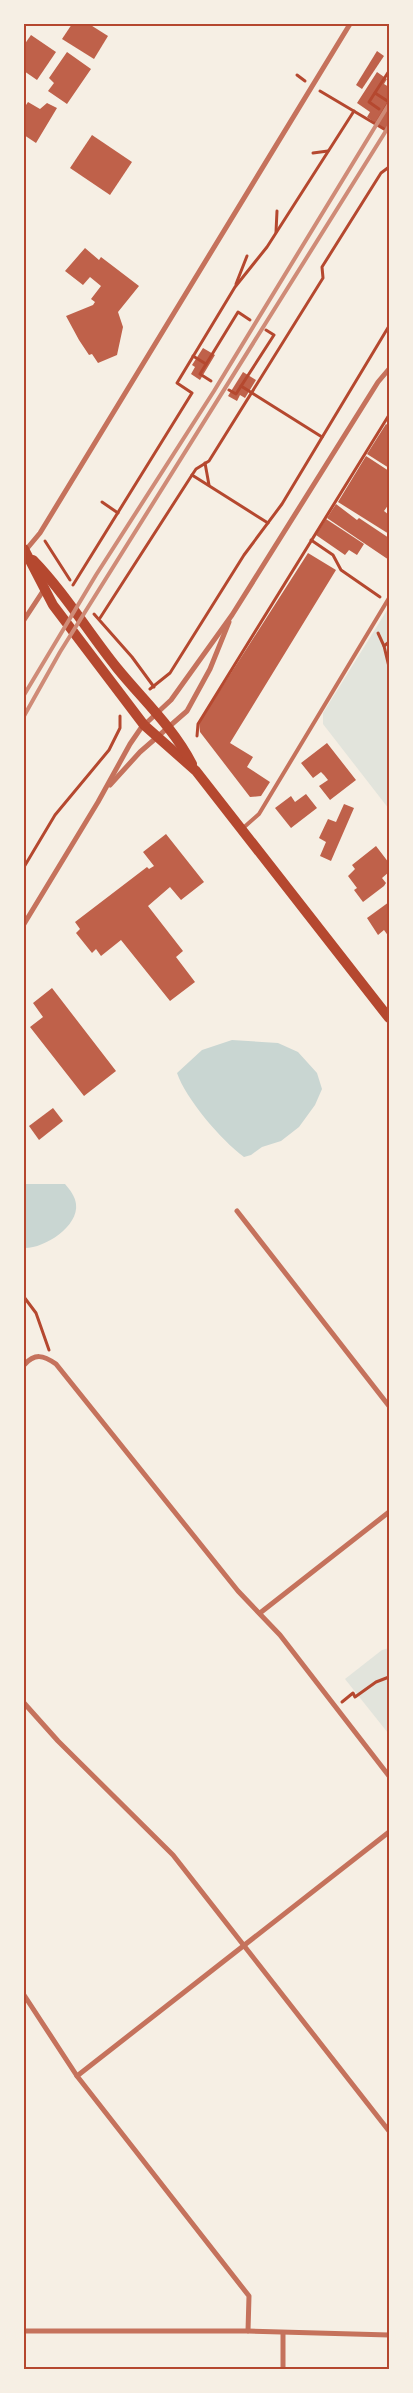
<svg xmlns="http://www.w3.org/2000/svg" width="413" height="2393" viewBox="0 0 413 2393" font-family="'Roboto Condensed',sans-serif">
<rect width="100%" height="100%" fill="#f6efe4"/>
<g fill="#e2e4dc">
<polygon points="389,607 389,809 323,724 323,713"/>
<polygon points="389,1648 389,1732 388,1733 345,1679 382,1650"/>
</g>
<g fill="#c9d6d2">
<path d="M232,1040L278,1043L298,1052L317,1073L322,1089L315,1105L299,1127L281,1141L262,1147L251,1155L244,1157C221,1140 186,1099 177,1073L202,1050Z"/>
<path d="M24,1184H65C70,1190 75,1196 76,1204C79,1227 43,1249 24,1248Z"/>
</g>
<g fill="#bf614a">
<polygon points="72,24 89,24 108,36 94,59 62,39"/>
<polygon points="31,35 56,52 37,80 24,71 24,45"/>
<polygon points="377,51 384,56 362,89 356,85"/>
<polygon points="67,52 91,69 67,104 48,91 54,83 49,78"/>
<polygon points="377,72 387,79 384,84 389,87 389,128 387,131 367,117 370,112 357,103"/>
<polygon points="28,102 40,109 47,103 57,108 36,143 24,135 24,108"/>
<polygon points="92,135 132,162 110,195 70,168"/>
<polygon points="85,248 99,260 101,257 139,286 118,312 123,327 117,355 98,363 92,354 89,355 79,340 66,316 93,305 95,302 91,299 101,286 90,277 83,285 65,271"/>
<polygon points="203,348 215,355 200,380 191,374 195,367 192,365"/>
<polygon points="243,372 256,380 245,398 240,395 237,401 228,396"/>
<polygon points="386,424 389,426 389,468 367,454"/>
<polygon points="366,456 389,471 389,504 384,511 389,515 389,534 338,502"/>
<polygon points="336,504 357,520 359,518 389,538 389,560 327,518"/>
<polygon points="326,519 364,544 357,555 349,550 345,555 316,535"/>
<polygon points="308,553 336,570 230,743 253,757 247,767 270,782 261,796 250,797 200,732 199,723"/>
<polygon points="327,743 356,780 330,800 319,786 328,780 324,775 321,772 313,778 301,763"/>
<polygon points="306,794 317,808 291,828 275,808 291,796 295,802"/>
<polygon points="344,804 354,808 331,861 320,856 326,842 319,838 328,819 336,822"/>
<polygon points="166,834 204,882 181,900 170,887 148,906 183,951 176,957 195,982 170,1001 121,940 101,956 96,949 92,953 76,933 80,929 75,922 147,867 149,869 154,866 143,852"/>
<polygon points="376,846 389,863 389,872 382,878 386,883 384,886 363,902 354,890 357,888 348,876 355,869 352,865"/>
<polygon points="389,902 389,937 384,930 378,935 367,918"/>
<polygon points="52,988 116,1071 84,1096 30,1027 43,1017 33,1003"/>
<polygon points="53,1108 63,1121 39,1140 29,1126"/>
</g>
<g fill="none" stroke-linecap="round" stroke-linejoin="round">
<g stroke="#b5482f" stroke-width="3">
<polyline points="297,75 305,81"/>
<polyline points="320,91 389,132"/>
<polyline points="375,93 389,102"/>
<polyline points="379,109 369,102 389,71"/>
<polyline points="376,124 389,102"/>
<polyline points="313,153 328,151"/>
<polyline points="276,232 277,211"/>
<polyline points="236,284 247,256"/>
<polyline points="193,356 206,364"/>
<polyline points="211,381 200,374 238,312 250,320"/>
<polyline points="241,386 322,437"/>
<polyline points="229,390 236,394 274,335 266,330"/>
<polyline points="205,463 209,485"/>
<polyline points="102,502 118,513"/>
<polyline points="268,523 192,475 196,469 209,461 323,278 322,267 381,173 389,167"/>
<polyline points="311,540 333,555 341,570 380,597"/>
<polyline points="45,541 70,580"/>
<polyline points="73,585 192,393 177,383 235,287 267,247 354,111"/>
<polyline points="94,614 132,657 154,687"/>
<polyline points="100,618 192,475"/>
<polyline points="378,633 384,646 389,667"/>
<polyline points="384,646 389,642"/>
<polyline points="150,689 170,673 244,555 282,504 389,326"/>
<polyline points="197,736 198,724 389,415"/>
<polyline points="24,867 55,815 109,750 120,728 120,716"/>
<polyline points="24,1297 36,1313 49,1350"/>
<polyline points="342,1702 353,1693 355,1697 376,1682 389,1677"/>
</g>
<polyline stroke="#c5725c" stroke-width="4" points="242,829 259,814 389,598"/>
<g stroke="#c5725c" stroke-width="5">
<polyline points="25,551 40,533 350,24"/>
<polyline points="24,620 45,588"/>
<polyline points="110,785 140,752 187,711 210,669 229,622"/>
<polyline points="24,924 98,802 130,744 141,728 171,700 232,615 378,382 389,369"/>
<polyline points="237,1211 389,1406"/>
<path d="M24,1365C35,1353 43,1355 56,1364L238,1591L280,1635L389,1776"/>
<polyline points="260,1613 389,1512"/>
<polyline points="24,1703 58,1741 173,1855 389,2131"/>
<polyline points="24,1995 77,2076 249,2296 248,2331"/>
<polyline points="77,2076 389,1832"/>
<polyline points="24,2331 248,2331 389,2335"/>
<polyline points="283,2369 283,2334"/>
</g>
<g stroke="#b5482f" stroke-width="10">
<polyline points="24,549 53,605 144,725 196,771 389,1018"/>
<path d="M33,560C65,593 88,632 117,668C143,700 173,727 192,764"/>
</g>
<g stroke="#cf8b77" stroke-width="4">
<polyline points="24,695 96,575 214,391 389,104"/>
<polyline points="24,716 60,652 389,126"/>
</g>
</g>
<rect width="413" height="2393" fill="none" stroke="#f6efe4" stroke-width="50"/>
<rect x="25" y="25" width="363" height="2343" fill="none" stroke="#b5482f" stroke-width="2"/>
</svg>
